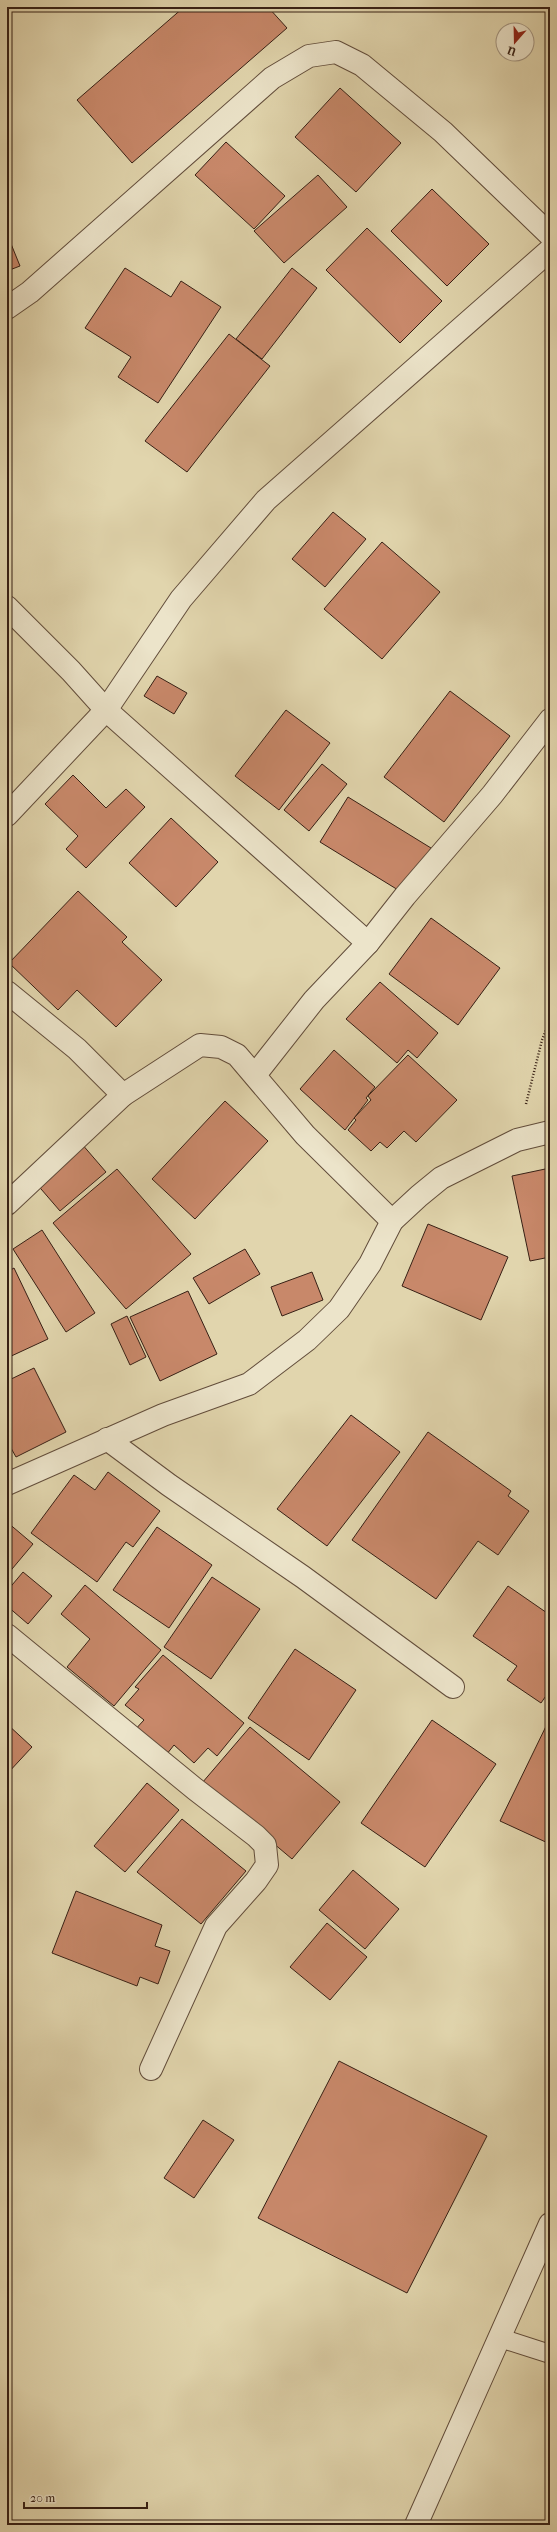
<svg xmlns="http://www.w3.org/2000/svg" width="557" height="2532" viewBox="0 0 557 2532" font-family="'IM FELL French Canon',serif">
<rect width="100%" height="100%" fill="#e1d5ad"/>
<filter id="stains"><feTurbulence type="fractalNoise" baseFrequency=".005" numOctaves="4"/><feColorMatrix values="0 0 0 0 .2 0 0 0 0 .09 0 0 0 0 .02 0 0 0 .5 -.17"/></filter>
<radialGradient id="worn" r=".72"><stop offset=".6" stop-color="#630" stop-opacity="0"/><stop offset="1" stop-color="#630" stop-opacity=".3"/></radialGradient>
<g fill="#c8886a" stroke="#372015">
<polygon points="184,7 268,7 287,28 132,163 77,100"/>
<polygon points="340,88 401,143 356,192 295,137"/>
<polygon points="226,142 285,196 254,229 195,175"/>
<polygon points="318,175 347,207 284,263 254,231"/>
<polygon points="432,189 489,244 447,286 391,231"/>
<polygon points="367,228 442,301 400,343 326,270"/>
<polygon points="7,234 20,266 7,271"/>
<polygon points="125,268 171,297 181,281 221,307 158,403 118,377 131,357 85,328"/>
<polygon points="292,268 317,288 262,359 236,339"/>
<polygon points="229,334 270,366 187,472 145,441"/>
<polygon points="333,512 366,539 325,587 292,559"/>
<polygon points="382,542 440,592 382,659 324,609"/>
<polygon points="157,676 187,693 174,714 144,696"/>
<polygon points="450,691 510,736 444,822 384,777"/>
<polygon points="286,710 330,743 279,810 235,776"/>
<polygon points="322,764 347,784 309,831 284,810"/>
<polygon points="73,775 106,808 126,789 145,807 86,868 66,849 78,836 45,804"/>
<polygon points="348,797 431,848 403,893 320,842"/>
<polygon points="171,818 218,862 176,907 129,863"/>
<polygon points="78,891 127,937 122,942 162,980 116,1027 77,990 58,1010 9,963"/>
<polygon points="431,918 500,968 458,1025 389,974"/>
<polygon points="380,982 438,1033 417,1058 408,1050 397,1063 346,1019"/>
<polygon points="334,1050 375,1087 366,1098 368,1100 345,1130 300,1089"/>
<polygon points="408,1055 457,1100 416,1142 404,1131 387,1148 380,1142 371,1151 348,1130 356,1120 354,1118 371,1100 368,1096"/>
<polygon points="225,1101 268,1141 195,1219 152,1179"/>
<polygon points="81,1143 106,1172 60,1211 35,1182"/>
<polygon points="550,1168 550,1257 530,1261 512,1176"/>
<polygon points="117,1169 191,1254 126,1309 53,1223"/>
<polygon points="428,1224 508,1257 481,1320 402,1286"/>
<polygon points="42,1230 95,1313 66,1332 13,1249"/>
<polygon points="245,1249 260,1274 209,1304 193,1278"/>
<polygon points="14,1268 48,1339 7,1358 7,1272"/>
<polygon points="312,1272 323,1300 282,1316 271,1287"/>
<polygon points="188,1291 217,1354 160,1381 130,1317"/>
<polygon points="127,1316 146,1357 130,1365 111,1324"/>
<polygon points="34,1368 66,1432 16,1457 7,1441 7,1381"/>
<polygon points="351,1415 400,1452 327,1546 277,1509"/>
<polygon points="428,1432 511,1491 508,1496 529,1511 498,1555 478,1541 436,1599 352,1540"/>
<polygon points="108,1472 160,1511 133,1547 126,1542 97,1582 31,1533 74,1475 95,1490"/>
<polygon points="7,1522 33,1544 7,1575"/>
<polygon points="157,1527 212,1565 169,1628 113,1590"/>
<polygon points="23,1572 52,1596 28,1624 7,1606 7,1591"/>
<polygon points="212,1577 260,1609 211,1679 164,1647"/>
<polygon points="85,1585 161,1650 114,1706 67,1667 90,1639 61,1614"/>
<polygon points="508,1586 550,1615 550,1640 546,1645 550,1648 550,1690 541,1703 507,1680 517,1666 473,1636"/>
<polygon points="295,1649 356,1690 309,1760 248,1718"/>
<polygon points="163,1655 244,1723 217,1756 208,1748 194,1763 174,1745 163,1759 132,1733 144,1720 125,1705 139,1689 135,1687"/>
<polygon points="550,1718 550,1844 500,1821"/>
<polygon points="432,1720 496,1764 425,1867 361,1823"/>
<polygon points="7,1724 32,1747 7,1774"/>
<polygon points="250,1727 340,1802 292,1859 202,1783"/>
<polygon points="147,1783 179,1810 125,1872 94,1846"/>
<polygon points="182,1819 246,1871 201,1924 137,1872"/>
<polygon points="353,1870 399,1909 365,1949 319,1910"/>
<polygon points="76,1891 162,1925 155,1946 170,1951 158,1984 140,1977 137,1986 52,1953"/>
<polygon points="327,1923 367,1957 330,2000 290,1967"/>
<polygon points="339,2061 487,2136 407,2293 258,2218"/>
<polygon points="203,2120 234,2140 194,2198 164,2178"/>
</g>
<g fill="none" stroke-linecap="round" stroke-linejoin="round">
<defs>
<polyline id="service" points="500,2338 550,2354"/>
<g id="minor">
<polyline points="7,308 30,292 272,78 309,56 336,52 362,65 443,132 550,235"/>
<polyline points="7,607 71,671 106,710 368,943 314,1000 255,1075"/>
<polyline points="7,815 106,710 181,599 266,500 550,250"/>
<polyline points="368,943 405,896 492,795 550,720"/>
<polyline points="7,992 77,1049 123,1095 200,1045 221,1047 237,1055 305,1135 392,1221"/>
<polyline points="7,1204 123,1095"/>
<polyline points="107,1439 169,1485 303,1577 453,1687"/>
<polyline points="7,1484 163,1415 249,1384 307,1340 339,1309 370,1264 392,1221 419,1196 441,1178 517,1140 550,1132"/>
<polyline points="7,1635 195,1789 256,1836 265,1845 267,1865 256,1881 216,1926 151,2069"/>
<polyline points="416,2525 550,2224"/>
</g>
</defs>
<use href="#service" stroke="#624d3b" stroke-width="20"/>
<use href="#minor" stroke="#624d3b" stroke-width="24"/>
<polyline stroke="#372015" stroke-width="2.5" stroke-dasharray="1 2" stroke-linecap="butt" points="526,1104 542,1040 550,1020"/>
<use href="#service" stroke="#ece4ca" stroke-width="18"/>
<use href="#minor" stroke="#ece4ca" stroke-width="22"/>
</g>
<rect width="557" height="2532" fill="none" stroke="#e1d5ad" stroke-width="24"/>
<rect x="8" y="8" width="541" height="2516" fill="none" stroke="#372015" stroke-width="2"/>
<rect x="12" y="12" width="533" height="2508" fill="none" stroke="#372015"/>
<g transform="translate(515 42) rotate(200)"><circle r="19" fill="#ece4ca" stroke="#a49682"/>
<path d="M0-3L7 15L0 10L-7 15Z" fill="#8f2418"/>
<text y="-6" font-size="11" font-weight="bold" text-anchor="middle" fill="#372015">U</text>
</g>
<path d="M24 2502v6h123v-6" fill="none" stroke="#372015" stroke-width="2"/>
<text x="30" y="2502" font-size="12" fill="#372015" stroke="#ece4ca" stroke-width="3" paint-order="stroke">20 m</text>
<rect width="100%" height="100%" filter="url(#stains)"/>
<rect width="100%" height="100%" fill="url(#worn)"/>
</svg>
